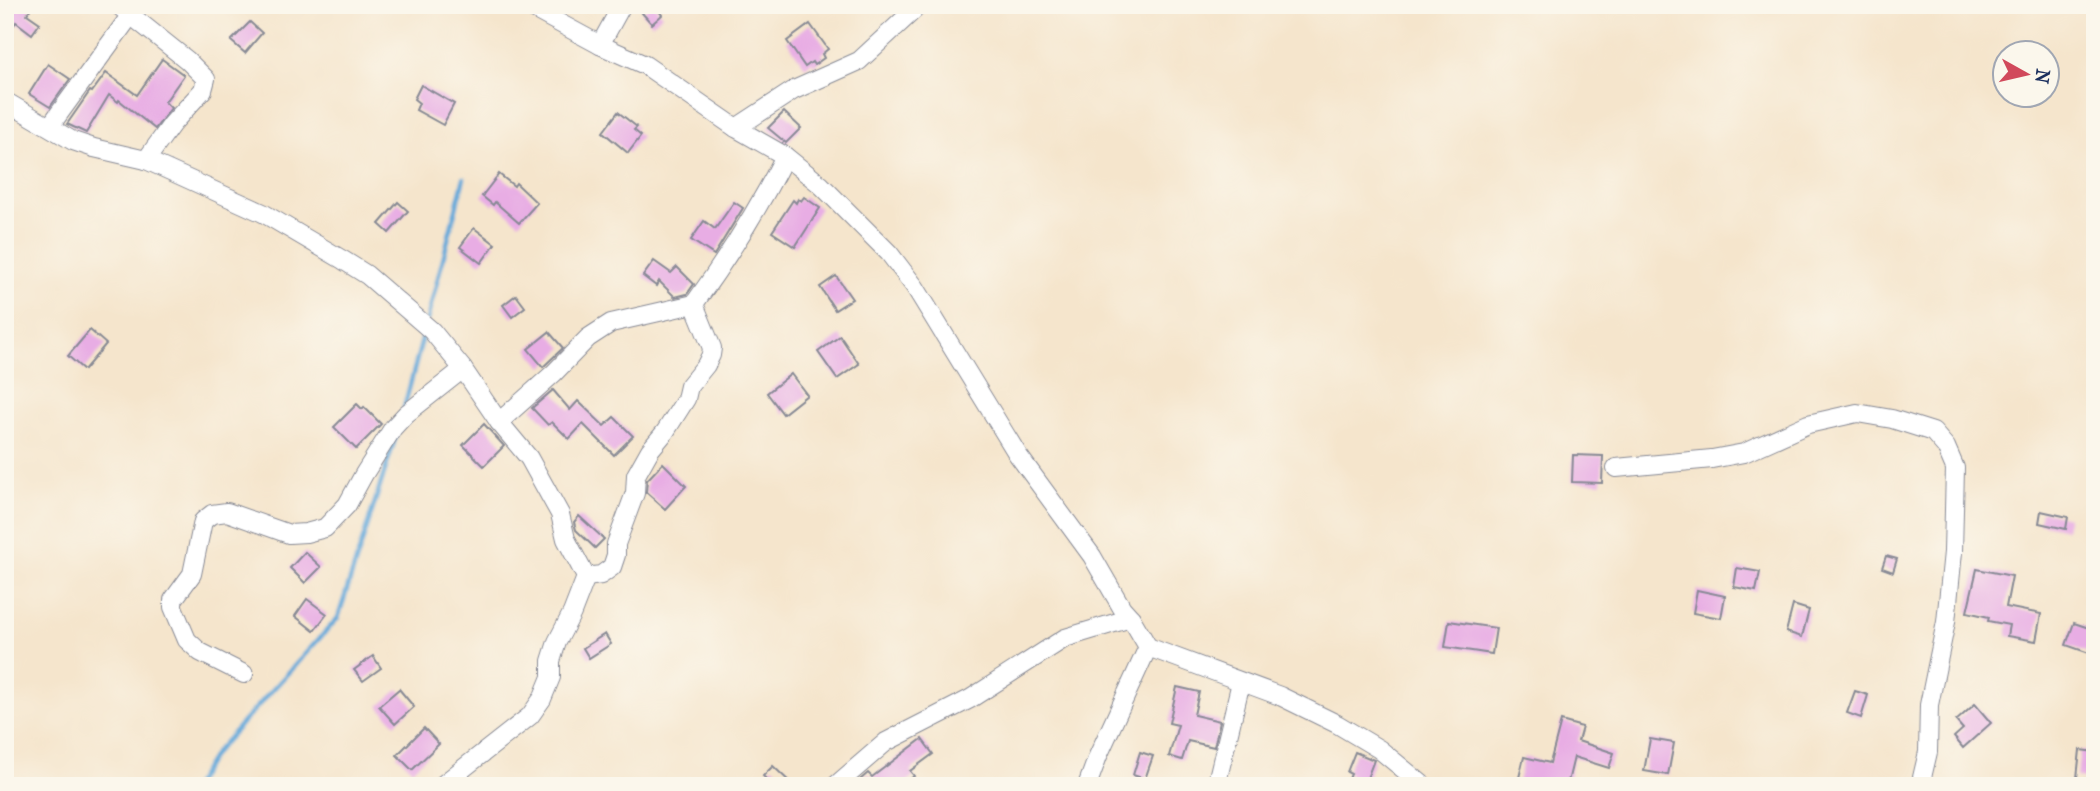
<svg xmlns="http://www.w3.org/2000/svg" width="2100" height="791" viewBox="0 0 2100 791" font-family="'IM FELL French Canon',serif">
<rect width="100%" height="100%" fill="#fbf7ec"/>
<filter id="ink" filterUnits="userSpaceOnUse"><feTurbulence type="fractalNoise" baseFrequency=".0143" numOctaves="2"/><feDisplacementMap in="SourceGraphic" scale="14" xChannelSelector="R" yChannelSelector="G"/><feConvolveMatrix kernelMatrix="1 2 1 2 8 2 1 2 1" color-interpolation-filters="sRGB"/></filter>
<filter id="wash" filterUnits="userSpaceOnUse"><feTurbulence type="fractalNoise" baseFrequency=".00686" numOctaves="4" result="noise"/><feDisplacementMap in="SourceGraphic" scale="28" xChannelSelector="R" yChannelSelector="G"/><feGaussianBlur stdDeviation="1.57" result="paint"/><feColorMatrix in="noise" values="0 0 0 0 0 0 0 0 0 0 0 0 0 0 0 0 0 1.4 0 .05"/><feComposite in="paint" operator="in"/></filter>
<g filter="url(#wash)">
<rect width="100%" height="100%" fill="#f5e5cc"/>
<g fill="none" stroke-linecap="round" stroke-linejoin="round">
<g stroke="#64a9da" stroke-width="4.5">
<polyline points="427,320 464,178"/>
<polyline points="404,408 424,332"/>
<polyline points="194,786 214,754 338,618 396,436"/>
</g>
</g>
<g id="blocks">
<g fill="#e8ade4">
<polygon points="5,5 33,5 27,14 40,23 32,34 16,22 5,37"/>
<polygon points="650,5 654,5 662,15 652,24 642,13"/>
<polygon points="250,22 262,33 245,53 231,41"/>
<polygon points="810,24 828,49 822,54 824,58 814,65 812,62 805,67 787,41"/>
<polygon points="162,59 184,75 165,102 171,108 155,129 119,100 118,102 109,95 86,133 67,124 90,91 92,92 106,73 137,95"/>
<polygon points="48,64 70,79 50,107 29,94"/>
<polygon points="421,85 454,104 443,125 416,110 419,103 414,99"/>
<polygon points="618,112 637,127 634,130 641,136 628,153 603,132"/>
<polygon points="784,112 801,128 786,143 768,128"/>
<polygon points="499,174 514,186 516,183 537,203 519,223 495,202 493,205 482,196"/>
<polygon points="804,197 820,208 795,247 772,232 793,200 796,203 798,199 801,201"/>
<polygon points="398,202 408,211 389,233 379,224"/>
<polygon points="734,202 743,208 714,255 691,240 704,221 715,229"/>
<polygon points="474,228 495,244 481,263 460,247"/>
<polygon points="654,261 671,273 677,267 694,284 687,294 675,297 659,281 656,286 643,276"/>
<polygon points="836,276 852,299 835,310 820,287"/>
<polygon points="516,295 525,307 512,317 503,305"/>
<polygon points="90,330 106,344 84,370 68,356"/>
<polygon points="549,332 563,348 543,367 528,349"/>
<polygon points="840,336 859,364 837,379 818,352"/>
<polygon points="791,374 807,395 783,414 767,393"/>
<polygon points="553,390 570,410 578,401 604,426 614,417 633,436 614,455 583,424 569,439 552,422 548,425 532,408"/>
<polygon points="357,404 362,409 364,407 381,424 356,449 334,427"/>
<polygon points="484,424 504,446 484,466 463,445"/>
<polygon points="1573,455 1603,456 1602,483 1572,482"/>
<polygon points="663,463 686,486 665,509 646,492 647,480"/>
<polygon points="2041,511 2068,517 2066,529 2039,523"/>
<polygon points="579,516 604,539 595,548 576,530 574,522"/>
<polygon points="305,552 321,567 305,583 290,568"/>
<polygon points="1886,556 1897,559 1893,572 1882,568"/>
<polygon points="1737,568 1760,572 1756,591 1734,587"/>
<polygon points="1977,569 2012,576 2006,607 2041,614 2036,641 2007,636 2009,625 1988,621 1989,617 1967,612"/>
<polygon points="1697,590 1725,596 1721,618 1693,613"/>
<polygon points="307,599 327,614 314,631 295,616"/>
<polygon points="1793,605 1809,610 1802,637 1786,632"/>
<polygon points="1449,621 1496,628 1492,654 1445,647"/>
<polygon points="2074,623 2095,630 2095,655 2066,645"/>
<polygon points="605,634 611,644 589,658 583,648"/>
<polygon points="373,656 381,668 363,681 354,670"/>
<polygon points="1177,687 1199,692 1194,715 1220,721 1214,747 1188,741 1182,760 1169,756 1178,725 1169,723"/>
<polygon points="399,689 414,707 395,724 379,706"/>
<polygon points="1855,691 1868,695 1861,718 1847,713"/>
<polygon points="1975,704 1991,723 1963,748 1954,737 1963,729 1956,721"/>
<polygon points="1561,721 1582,727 1578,741 1614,753 1609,768 1574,757 1567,786 1517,786 1524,757 1550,763"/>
<polygon points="424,728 439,744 412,770 397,755"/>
<polygon points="922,739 933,754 910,771 914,776 902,786 853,786 868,773 872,777"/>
<polygon points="1650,739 1674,743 1668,775 1644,771"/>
<polygon points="2080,750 2095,752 2095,780 2077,778"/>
<polygon points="1140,752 1153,756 1145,779 1133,775"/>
<polygon points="1355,752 1374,760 1364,786 1346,786 1351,774 1347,772"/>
<polygon points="773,766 794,786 773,786 763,776"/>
</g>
</g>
</g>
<g filter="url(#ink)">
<use href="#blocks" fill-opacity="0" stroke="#888a95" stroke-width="2"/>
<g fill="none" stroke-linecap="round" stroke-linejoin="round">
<defs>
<g id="street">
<polyline points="118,5 187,60 206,79 203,90 172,124 146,160"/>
<polyline points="526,5 600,45 645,65 736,128 785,156 821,185 889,253 915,287 1018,455 1092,556 1122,608 1131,618 1148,647 1280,696 1337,724 1379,749 1424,786"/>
<polyline points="600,45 622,5"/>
<polyline points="5,101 73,141 94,148 146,160 263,213 343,260 367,275 432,331 463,369 406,414 393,428 364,474 347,505 325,528 306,533 289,534 227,512 212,514 203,521 192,574 173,600 173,607 187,640 200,652 244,674"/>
<polyline points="50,126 130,16"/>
<polyline points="736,128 794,90 859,61 914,10 915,5"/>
<path d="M463,369L499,422L529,458L560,514L566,539L586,577L601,575L612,567L616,555V544L635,493L636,475L650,450L665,432L686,399L689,386L706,365L711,355L712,348L694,304C728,257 759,208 785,156"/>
<polyline points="499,422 554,373 588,338 611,323 694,304"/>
<polyline points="1616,468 1712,459 1744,453 1808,424 1857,413 1892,419 1933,432 1946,447 1955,468 1953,552 1946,622 1929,705 1928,752 1920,786"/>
<polyline points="441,786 530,716 542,699 551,677 551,661 557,642 572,613 586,577"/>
<polyline points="835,786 886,742 970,699 1065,638 1131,618"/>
<polyline points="1087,786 1098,756 1148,647"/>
<polyline points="1216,786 1241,682"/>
</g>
</defs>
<use href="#street" stroke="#888a95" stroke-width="20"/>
<use href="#street" stroke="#fff" stroke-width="18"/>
</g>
</g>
<rect width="2100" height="791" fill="none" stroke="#fbf7ec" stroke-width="28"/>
<g transform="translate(2026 74) rotate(98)"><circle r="33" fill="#fbf7ec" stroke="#a1a7b3" stroke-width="2"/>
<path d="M0-5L12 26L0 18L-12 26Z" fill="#d1495b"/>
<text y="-10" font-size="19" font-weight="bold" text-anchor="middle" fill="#1b2f5e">N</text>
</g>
</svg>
